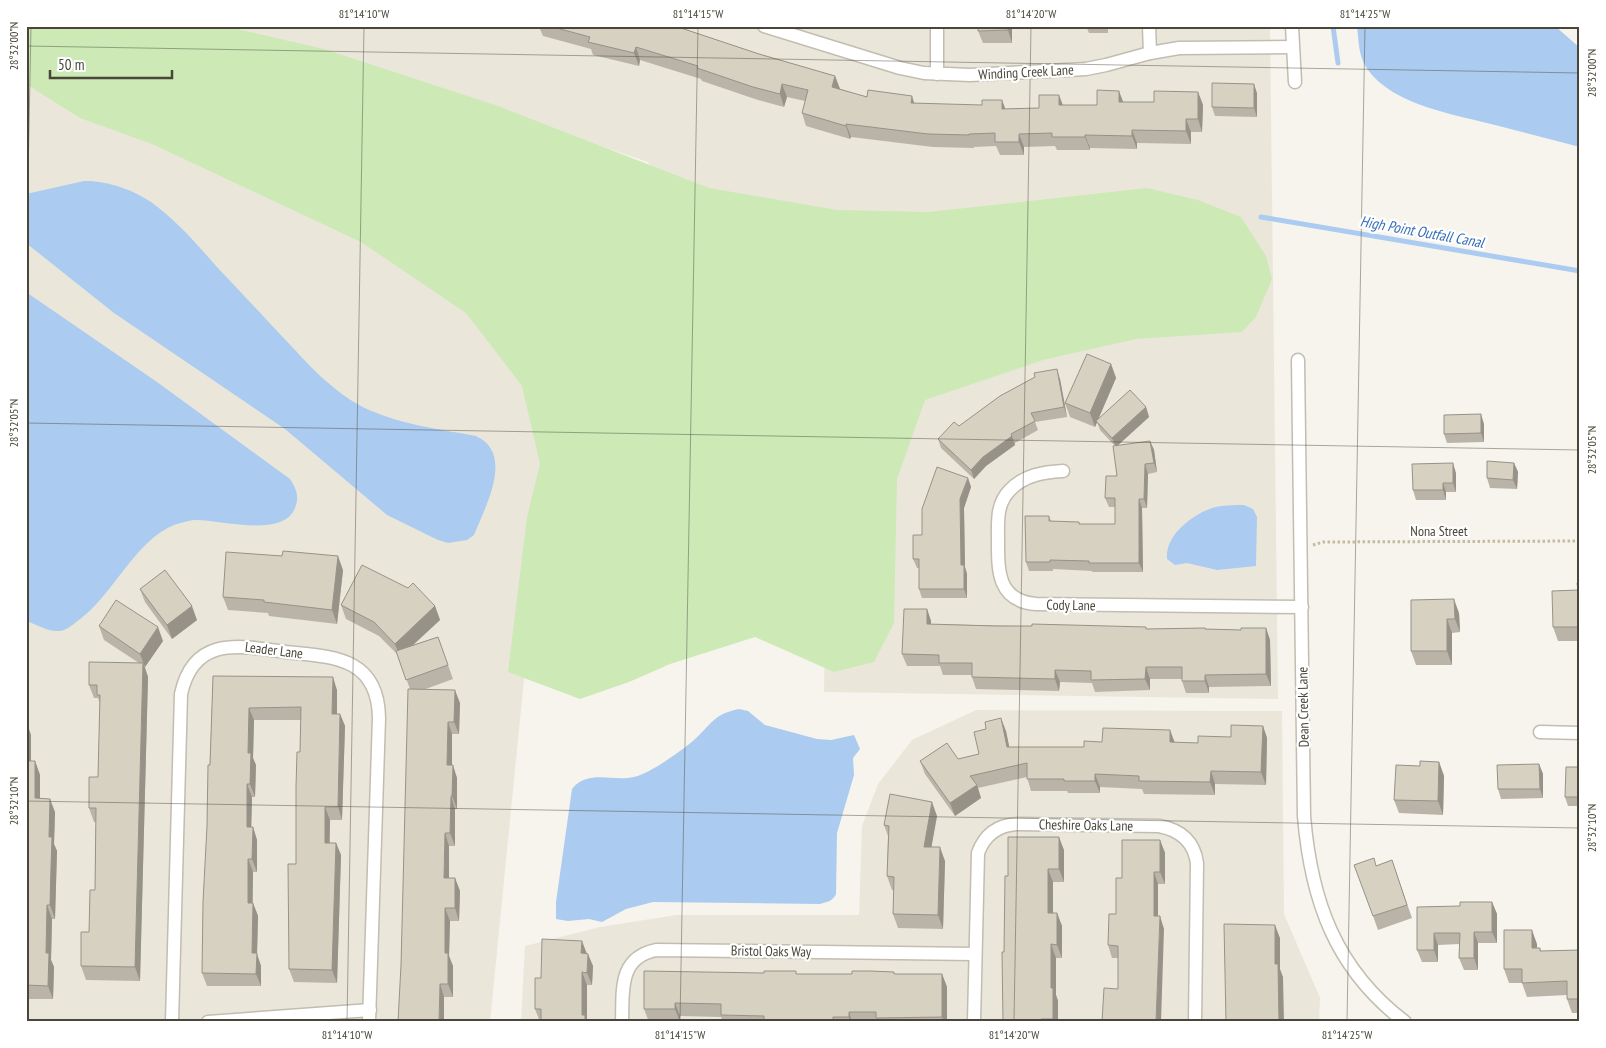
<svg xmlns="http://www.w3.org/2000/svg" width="1606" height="1048" viewBox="0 0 1606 1048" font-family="'PT Sans Narrow',sans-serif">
<rect width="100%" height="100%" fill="#f6f4ec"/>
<g fill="#eae7da">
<polygon points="26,26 1270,26 1278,699 824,692 830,282 715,265 648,162 586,141 542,498 490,1022 26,1022"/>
<polygon points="976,710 1282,711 1284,914 1320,998 1319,1022 521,1022 525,946 600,927 676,915 859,915 862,826 878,784 912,740"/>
</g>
<polygon fill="#cce9b6" points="26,26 224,26 324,49 498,106 709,188 837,210 929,212 1147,188 1198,200 1241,217 1266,256 1272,279 1256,317 1242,332 1136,339 1043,360 925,400 897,479 894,623 874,662 834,672 755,637 670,664 629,682 580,699 508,672 527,517 540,464 522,386 466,313 361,242 152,144 80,118 26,84"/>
<g fill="#abcbf0">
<path d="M1357,26H1555L1580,48V147C1553,140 1526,133 1499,126C1458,115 1394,106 1368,70C1358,56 1359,42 1357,26Z"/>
<path d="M84,181C105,180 134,190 151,202C176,220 196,243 216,266C243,294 269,323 296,351C312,369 330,386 349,399C386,423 434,428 476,436C515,454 485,507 474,535L467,540L448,543L438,540L387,515L285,429L114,313L26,243V194Z"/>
<path d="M26,292L157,382L290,479C297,490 300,498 294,510C280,538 218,519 193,520C187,521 180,523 174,525C134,541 113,597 75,623C71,626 65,631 59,631C48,632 36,624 26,621Z"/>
<path d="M1244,505L1253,509L1257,517L1256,566L1217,570L1187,563L1175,565L1167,559C1165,535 1192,515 1212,508C1222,505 1234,505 1244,505Z"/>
<path d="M739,709L748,711L765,725L817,739L831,740L854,735L860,749L853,758L854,775L837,833L836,894C833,901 827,902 820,904L653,902L626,909L602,922L589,919L568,921L556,919V902L572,789C588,769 612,782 634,777C649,774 681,751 693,741C711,725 713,714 739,709Z"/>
</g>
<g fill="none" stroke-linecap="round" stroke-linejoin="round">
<g stroke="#abcbf0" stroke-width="5">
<polyline points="1333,26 1338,63"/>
<polyline points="1261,217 1580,271"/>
</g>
<defs>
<g id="minor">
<polyline points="764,26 900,68 924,73 970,75 1086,69 1106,65 1150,53 1179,48 1292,47"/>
<polyline points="937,26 937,74"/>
<polyline points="1149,26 1150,53"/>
<polyline points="1292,26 1295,82"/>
<path d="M1298,360L1304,816C1311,900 1335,969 1405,1022"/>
<path d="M1063,471C1044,472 1024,475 1010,490C996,504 998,522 998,540C998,570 997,601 1036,604L1302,607"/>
<polyline points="1540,732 1580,733"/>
<path d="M172,1022L181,694C194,635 240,646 286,652C333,657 378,657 379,718L369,1022"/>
<polyline points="208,1022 370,1010"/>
<path d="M622,1022C623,991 618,958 656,950L975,954"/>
<path d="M974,1022L978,853C985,834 998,825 1017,824L1159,826C1181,830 1194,842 1197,863L1195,1022"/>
</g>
</defs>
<use href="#minor" stroke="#c1bdaf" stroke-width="15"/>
<polyline stroke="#c3bba0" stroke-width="3" stroke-dasharray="2.5 2.5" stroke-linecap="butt" points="1313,545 1323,542 1580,541"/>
<use href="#minor" stroke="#fff" stroke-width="12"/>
</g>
<g fill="#b9b4a7">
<polygon points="531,26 675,26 759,54 835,76 840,89 867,97 914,103 1006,109 1039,108 1063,105 1097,105 1123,102 1154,102 1198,92 1203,105 1202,132 1191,132 1191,144 1137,143 1137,149 1090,148 1090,150 1057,150 1055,146 1024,147 1024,155 1000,155 996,146 974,147 974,148 933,147 851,137 850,139 806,126 802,113 805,101 787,97 784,107 758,100 702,81 701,79 640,60 639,66 593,55 591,49 543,36 540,29"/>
<polygon points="1012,26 1012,43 983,43 978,31"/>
<polygon points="1086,26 1108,26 1108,33 1089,33"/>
<polygon points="1257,93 1257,117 1215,116 1212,107"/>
<polygon points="1111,364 1116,378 1098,419 1146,407 1149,417 1117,446 1150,441 1154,450 1157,472 1148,474 1147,508 1142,508 1143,572 1092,572 1092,571 1053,569 1053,571 1029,571 1026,562 1049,516 1051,521 1080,524 1115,524 1115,507 1109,507 1105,498 1117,476 1115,446 1100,430 1097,422 1095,427 1070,417 1065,403"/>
<polygon points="1060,379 1067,417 1035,422 1038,430 1015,443 1015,445 986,466 974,479 941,448 938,439 959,426"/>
<polygon points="1484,424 1484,442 1447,443 1444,434"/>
<polygon points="1514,463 1518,472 1517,489 1490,488 1487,478"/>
<polygon points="1456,473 1456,492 1446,492 1446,500 1416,500 1413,490"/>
<polygon points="968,478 971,487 964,508 965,567 967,574 967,598 922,598 919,589 919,568 917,568 913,559 922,535"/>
<polygon points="282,556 343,570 337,624 269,616 268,613 228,610 223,597"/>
<polygon points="1580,583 1580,641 1558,641 1553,627 1578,590"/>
<polygon points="140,589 197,620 172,639 145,602"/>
<polygon points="1411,600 1459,613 1460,632 1452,633 1452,665 1416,665 1411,651"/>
<polygon points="341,605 435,606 440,620 413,645 438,637 453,679 423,690 460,703 459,734 452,734 452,765 457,778 457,809 455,809 455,846 449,846 449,878 455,878 460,891 459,921 450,921 449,956 453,966 453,997 444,997 401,965 410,689 397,654 379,636 346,619"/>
<polygon points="927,609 931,621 931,624 1146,629 1205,628 1206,629 1241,630 1266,628 1270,640 1271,686 1209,687 1209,693 1186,693 1182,681 1182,679 1150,679 1150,690 1095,692 1092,683 1060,682 1059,691 976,689 972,677 972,675 943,675 940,666 907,666 902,654"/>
<polygon points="99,626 163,641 145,667 148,677 140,981 86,980 81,966 89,932 95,890 96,822 94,822 89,808 98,777 100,703 98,698 94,698 89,685 139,663 104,640"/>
<polygon points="213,676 337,690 337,714 340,714 345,726 342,820 330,820 330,843 336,843 341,855 337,983 294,982 289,969 296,864 301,720 254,720 253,758 256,765 255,797 252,797 251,827 253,827 257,840 257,872 253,872 253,903 258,916 257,954 261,966 261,986 207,986 202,973"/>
<polygon points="26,698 29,705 26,706"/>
<polygon points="26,721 31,735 31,761 35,761 40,775 40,799 55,812 54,844 57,851 55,919 52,919 51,960 54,967 53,999 26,999"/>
<polygon points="1263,726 1267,738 1266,785 1215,784 1215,795 1144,794 1142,789 1100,787 1100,793 1068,793 1067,791 1031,791 1027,777 978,788 981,798 955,816 925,774 920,761 958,759 979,754 986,729 1006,731 1009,747 1084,747 1174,743 1198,743 1231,737"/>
<polygon points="1439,762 1444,776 1443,815 1399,813 1394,800 1420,766"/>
<polygon points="1539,764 1543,774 1543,798 1501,799 1498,789"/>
<polygon points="1580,767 1580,806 1568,806 1565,797"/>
<polygon points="937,816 931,847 945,861 943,929 898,928 893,914 894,890 892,890 887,876 888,836 884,825"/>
<polygon points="1160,840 1165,853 1165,884 1158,884 1158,916 1164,929 1118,958 1112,958 1108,945 1116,914 1122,878"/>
<polygon points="1064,850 1064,882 1053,882 1053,913 1057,913 1062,926 1062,958 1056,958 1056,995 1058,1001 1058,1022 1003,1022 1004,952 1008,876"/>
<polygon points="1392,860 1412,918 1378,930 1373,916 1376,866"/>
<polygon points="1492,902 1497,914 1497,943 1478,943 1478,970 1464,970 1459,958 1460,944 1438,945 1438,962 1422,962 1417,950 1460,906"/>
<polygon points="1537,944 1537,948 1540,948 1541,951 1580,950 1580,1013 1572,1013 1567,999 1567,995 1527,997 1522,983 1509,983 1504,969"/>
<polygon points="587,953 593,966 592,985 587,985 587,1020 588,1022 540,1022 535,1009"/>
<polygon points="796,971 796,974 942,974 947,987 947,1022 723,1022 721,1017 680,1016 680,1022 649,1022 644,1009"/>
</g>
<g fill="#969288">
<polygon points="1008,26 1012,26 1012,43 1008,30"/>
<polygon points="636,47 640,60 639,66 634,53"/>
<polygon points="835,76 840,89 837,100 832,87"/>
<polygon points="782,84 787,97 784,107 780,94"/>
<polygon points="1254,84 1257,93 1257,117 1254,108"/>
<polygon points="1119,91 1124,104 1119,102"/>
<polygon points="1198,92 1203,105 1202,132 1198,119"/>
<polygon points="1059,95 1064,108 1059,105"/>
<polygon points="912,96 916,109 911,103"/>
<polygon points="1002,100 1007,113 1002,109"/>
<polygon points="1186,119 1191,132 1191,144 1186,131"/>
<polygon points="846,124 851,137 850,139 846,126"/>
<polygon points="1132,130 1137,143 1137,149 1132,136"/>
<polygon points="1019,134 1024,147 1024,155 1019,142"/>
<polygon points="1085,135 1090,148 1090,150 1085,137"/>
<polygon points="1111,364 1116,378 1095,427 1090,413"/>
<polygon points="1057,369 1060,379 1067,417 1064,407"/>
<polygon points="1146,407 1149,417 1116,447 1112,438"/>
<polygon points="1481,414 1484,424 1484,442 1481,433"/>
<polygon points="1012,436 1015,445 986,466 974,479 971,470 983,457"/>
<polygon points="1150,441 1154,450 1157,472 1154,463"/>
<polygon points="1453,463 1456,473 1456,492 1453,483"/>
<polygon points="1514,463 1518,472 1517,489 1513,480"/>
<polygon points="1145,464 1148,474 1147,508 1144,499"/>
<polygon points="968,478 971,487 964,508 965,567 967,574 967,598 964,589 961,565 960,499"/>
<polygon points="1443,483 1446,492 1446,500 1443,490"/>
<polygon points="1139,499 1142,508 1143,572 1139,563"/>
<polygon points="338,556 343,570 337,624 332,610"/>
<polygon points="1454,599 1459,613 1460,632 1455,619"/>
<polygon points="192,606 197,620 172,639 167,625"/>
<polygon points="435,606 440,620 400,657 395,644"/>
<polygon points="927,609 931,621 931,635 927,624"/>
<polygon points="1447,619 1452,633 1452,665 1447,651"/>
<polygon points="158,627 163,641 145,667 140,654"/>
<polygon points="1266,628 1270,640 1271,686 1266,674"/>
<polygon points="143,663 148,677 140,981 135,967"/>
<polygon points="1146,667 1150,679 1150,690 1145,679"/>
<polygon points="1055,670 1060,682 1059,691 1055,679"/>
<polygon points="1205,675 1209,687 1209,693 1205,681"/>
<polygon points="333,677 337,690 337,726 332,714"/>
<polygon points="455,690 460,703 459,734 454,722"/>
<polygon points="249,708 254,720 253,758 256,765 255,797 250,784 248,753"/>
<polygon points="340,714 345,726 342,820 338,807"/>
<polygon points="1001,718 1006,731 1012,760 1007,747"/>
<polygon points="26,721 31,735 31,775 26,762"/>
<polygon points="448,722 452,734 452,778 447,765"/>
<polygon points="1263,726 1267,738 1266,785 1261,772"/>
<polygon points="1170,730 1175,743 1170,742"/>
<polygon points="35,761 40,775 40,812 35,798"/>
<polygon points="1439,762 1444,776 1443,815 1438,801"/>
<polygon points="1539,764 1543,774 1543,798 1540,789"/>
<polygon points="453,765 457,778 457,809 452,796"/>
<polygon points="1211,771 1215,784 1215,795 1210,782"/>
<polygon points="1095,774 1100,787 1100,793 1095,781"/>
<polygon points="247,784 252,797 251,840 247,827"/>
<polygon points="977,785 981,798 955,816 950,803"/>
<polygon points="451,796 455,809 455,846 450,833"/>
<polygon points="50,799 55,812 54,844 57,851 55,919 50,905 49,837"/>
<polygon points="932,802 937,816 929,861 924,847"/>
<polygon points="325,807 330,820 329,855 325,843"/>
<polygon points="253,827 257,840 257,872 252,859"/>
<polygon points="445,833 449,846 449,891 444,878"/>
<polygon points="1059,837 1064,850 1064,882 1059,869"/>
<polygon points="1160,840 1165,853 1165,884 1160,872"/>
<polygon points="336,843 341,855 337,983 332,970"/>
<polygon points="940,847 945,861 943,929 938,915"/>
<polygon points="248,859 253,872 252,916 248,903"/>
<polygon points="1048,869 1053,882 1053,926 1048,913"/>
<polygon points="1154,872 1158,884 1158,928 1154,916"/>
<polygon points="455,878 460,891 459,921 455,908"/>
<polygon points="1492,902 1497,914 1497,943 1492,932"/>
<polygon points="253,903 258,916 257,954 261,966 261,986 256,974 252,953"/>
<polygon points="47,905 52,919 51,960 54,967 53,999 48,986 46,953"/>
<polygon points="445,908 450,921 449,956 453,966 453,997 448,984 445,953"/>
<polygon points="1057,913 1062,926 1062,958 1057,945"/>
<polygon points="1160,916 1164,929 1161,1022 1156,1022"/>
<polygon points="1275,925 1280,938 1280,969 1283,977 1284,1022 1279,1022 1275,964"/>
<polygon points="1532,930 1537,944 1537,961 1532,948"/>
<polygon points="1474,932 1478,943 1478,970 1474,958"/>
<polygon points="1434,933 1438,945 1438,962 1434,950"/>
<polygon points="582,941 587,954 581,953"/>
<polygon points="1051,944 1056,958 1056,995 1058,1001 1058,1022 1054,1022 1053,1019 1051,988"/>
<polygon points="588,954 593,966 592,985 587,973"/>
<polygon points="582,972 587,985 587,1020 588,1022 585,1022 582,1015"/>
<polygon points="942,974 947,987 947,1022 944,1022 942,1017"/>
<polygon points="440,984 444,997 444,1022 439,1022"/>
<polygon points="675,1003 680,1016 680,1022 675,1009"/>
<polygon points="849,1012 852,1022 850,1022 849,1017"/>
</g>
<g fill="#d7d1c2" stroke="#969288">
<polygon points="549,26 675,26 759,54 835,76 832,87 867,97 868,90 912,96 911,103 982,105 982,100 1002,100 1002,109 1039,108 1039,95 1059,95 1059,105 1097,105 1097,90 1119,91 1119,102 1154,102 1154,91 1198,92 1198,119 1186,119 1186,131 1132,130 1132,136 1085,135 1085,137 1052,137 1052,133 1019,134 1019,142 995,142 995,133 969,134 969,135 928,134 846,124 846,126 802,113 808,90 782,84 780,94 753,87 697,68 698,66 636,47 634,53 588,42 590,37"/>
<polygon points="978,26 1008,26 1008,30 978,31"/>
<polygon points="1212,83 1254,84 1254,108 1212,107"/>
<polygon points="1087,354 1111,364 1090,413 1065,403"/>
<polygon points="1057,369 1064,407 1031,413 1035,421 1011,434 1012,436 983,457 971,470 938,439 954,422 959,426 1000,396 1035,377 1034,373"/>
<polygon points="1130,390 1146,407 1112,438 1096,421"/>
<polygon points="1481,414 1481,433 1444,434 1444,415"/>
<polygon points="1150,441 1154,463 1145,464 1144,499 1139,499 1139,563 1089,563 1089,561 1050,560 1050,562 1026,562 1025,516 1049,516 1049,521 1079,522 1079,524 1115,524 1115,498 1105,498 1106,476 1117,476 1113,446"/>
<polygon points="1487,461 1514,463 1513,480 1487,478"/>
<polygon points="1453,463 1453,483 1443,483 1443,490 1413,490 1412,464"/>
<polygon points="937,467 968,478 960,499 961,565 964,565 964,589 919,589 919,559 913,559 913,535 922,535 922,509"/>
<polygon points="283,551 338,556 332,610 264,602 264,600 223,597 226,552 282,556"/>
<polygon points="362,565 408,588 413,583 435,606 395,644 374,622 341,605"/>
<polygon points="165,570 192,606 167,625 140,589"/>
<polygon points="1577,583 1580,583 1580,627 1553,627 1552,591 1578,590"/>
<polygon points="1454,599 1455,619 1447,619 1447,651 1411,651 1411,600"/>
<polygon points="116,600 158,627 140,654 99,626"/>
<polygon points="904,609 927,609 927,624 996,626 1032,626 1032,624 1146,627 1146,629 1205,628 1205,629 1241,630 1241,628 1266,628 1266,674 1205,675 1205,681 1182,681 1182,667 1146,667 1145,679 1091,680 1091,671 1055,670 1055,679 972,677 972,663 939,663 939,655 902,654"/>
<polygon points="438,637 448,665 406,680 396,651"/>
<polygon points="89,662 143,663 135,967 81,966 81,932 89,932 90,890 95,890 96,808 89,808 89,777 98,777 100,695 97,695 97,685 89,685"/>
<polygon points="213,676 333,677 332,714 340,714 338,807 325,807 325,843 336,843 332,970 289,969 288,864 296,864 296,787 297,752 300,752 301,707 249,708 248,753 251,753 250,784 247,784 247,827 253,827 252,859 248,859 248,903 253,903 252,953 257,953 256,974 202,973 203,902 207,826 208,765 210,765"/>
<polygon points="408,689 455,690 454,722 448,722 447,765 453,765 452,796 451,796 450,833 445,833 444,878 455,878 455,908 445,908 445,953 448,953 448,984 440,984 439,1022 398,1022 401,965"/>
<polygon points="1001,718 1007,747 1084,747 1084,741 1102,742 1103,728 1170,730 1170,742 1198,743 1198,736 1231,737 1231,725 1263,726 1261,772 1211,771 1210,782 1139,781 1139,776 1095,774 1095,781 1064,781 1064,779 1027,779 1027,763 970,776 977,785 950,803 920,761 947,743 958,759 979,754 974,732 986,729 985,722"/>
<polygon points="26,761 35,761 35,798 50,799 49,837 52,837 51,868 50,905 47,905 46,953 49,953 48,986 26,985"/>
<polygon points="1420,761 1439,762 1438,801 1394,800 1396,765 1420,766"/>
<polygon points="1539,764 1540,789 1498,789 1497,765"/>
<polygon points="1566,767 1580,767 1580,797 1565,797"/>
<polygon points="890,794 932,802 924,847 940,847 938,915 893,914 894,877 887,876 889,826 884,825"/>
<polygon points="1008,837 1059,837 1059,869 1048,869 1048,913 1057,913 1057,945 1051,944 1051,988 1053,988 1053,1019 1041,1019 1041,1022 1003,1022 1002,952 1004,952 1005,876 1008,876"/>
<polygon points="1122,840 1160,840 1160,872 1154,872 1154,916 1160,916 1156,1022 1102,1022 1104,988 1118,989 1118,946 1108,945 1109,914 1116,914 1116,878 1122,878"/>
<polygon points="1374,858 1376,866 1392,860 1407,905 1373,916 1354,865"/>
<polygon points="1460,902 1492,902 1492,932 1474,932 1474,958 1459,958 1460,933 1434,933 1434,950 1417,950 1417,907 1460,906"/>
<polygon points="1224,924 1275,925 1275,964 1278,964 1279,1022 1226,1022"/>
<polygon points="1504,930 1532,930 1532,948 1540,948 1540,951 1580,950 1580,999 1567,999 1567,981 1522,983 1522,969 1504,969"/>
<polygon points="542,939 582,941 581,953 588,954 587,973 582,972 582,1015 585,1015 585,1022 541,1022 541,1009 535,1009 535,978 541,978"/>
<polygon points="644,971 764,973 764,971 796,971 796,974 852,974 852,971 870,971 894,972 894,974 942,974 942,1017 876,1018 876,1012 849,1012 849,1017 833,1017 833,1022 764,1022 764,1016 721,1015 721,1004 675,1003 675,1009 644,1009"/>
</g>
<path fill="none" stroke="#4a4639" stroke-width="1" stroke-opacity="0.45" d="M26,46L1580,73M26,279L31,26M26,423L1580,450M26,801L1580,828M347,1022L364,26M680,1022L698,26M1014,1022L1031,26M1347,1022L1365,26"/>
<g text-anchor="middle" stroke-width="4.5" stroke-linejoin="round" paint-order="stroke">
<g font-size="14" fill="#4a4639" stroke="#fff">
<text transform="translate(1026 72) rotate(-3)" y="5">Winding Creek Lane</text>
<text x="1439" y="536">Nona Street</text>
<text transform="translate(1071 605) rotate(1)" y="5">Cody Lane</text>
<text transform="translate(274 650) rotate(7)" y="5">Leader Lane</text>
<text transform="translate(1303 707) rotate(-91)" y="5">Dean Creek Lane</text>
<text transform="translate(1086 825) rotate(1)" y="5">Cheshire Oaks Lane</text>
<text transform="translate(771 951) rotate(1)" y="5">Bristol Oaks Way</text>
</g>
<g font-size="15" font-style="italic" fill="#336eb6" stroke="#fff">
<text transform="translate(1422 232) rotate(10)" y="5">High Point Outfall Canal</text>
</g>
</g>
<rect width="1606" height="1048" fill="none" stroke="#ffffff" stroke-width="55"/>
<path d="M50 70v8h122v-8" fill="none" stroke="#4a4639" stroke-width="2.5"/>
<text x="58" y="70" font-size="15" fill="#4a4639" stroke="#ffffff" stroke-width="4" paint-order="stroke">50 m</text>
<rect x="28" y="28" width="1550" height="992" fill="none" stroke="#4a4639" stroke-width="2"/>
<g font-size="12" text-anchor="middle" fill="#4a4639">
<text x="364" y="18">81°14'10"W</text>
<text x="698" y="18">81°14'15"W</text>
<text x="1031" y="18">81°14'20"W</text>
<text x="1365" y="18">81°14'25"W</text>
<text transform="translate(14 46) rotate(-90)" y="4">28°32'00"N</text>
<text transform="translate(1592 73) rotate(-90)" y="4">28°32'00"N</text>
<text transform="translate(14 423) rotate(-90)" y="4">28°32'05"N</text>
<text transform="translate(1592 450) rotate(-90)" y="4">28°32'05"N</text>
<text transform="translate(14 801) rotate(-90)" y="4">28°32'10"N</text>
<text transform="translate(1592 828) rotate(-90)" y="4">28°32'10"N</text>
<text x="347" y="1039">81°14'10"W</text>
<text x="680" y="1039">81°14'15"W</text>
<text x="1014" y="1039">81°14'20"W</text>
<text x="1347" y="1039">81°14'25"W</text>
</g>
</svg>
